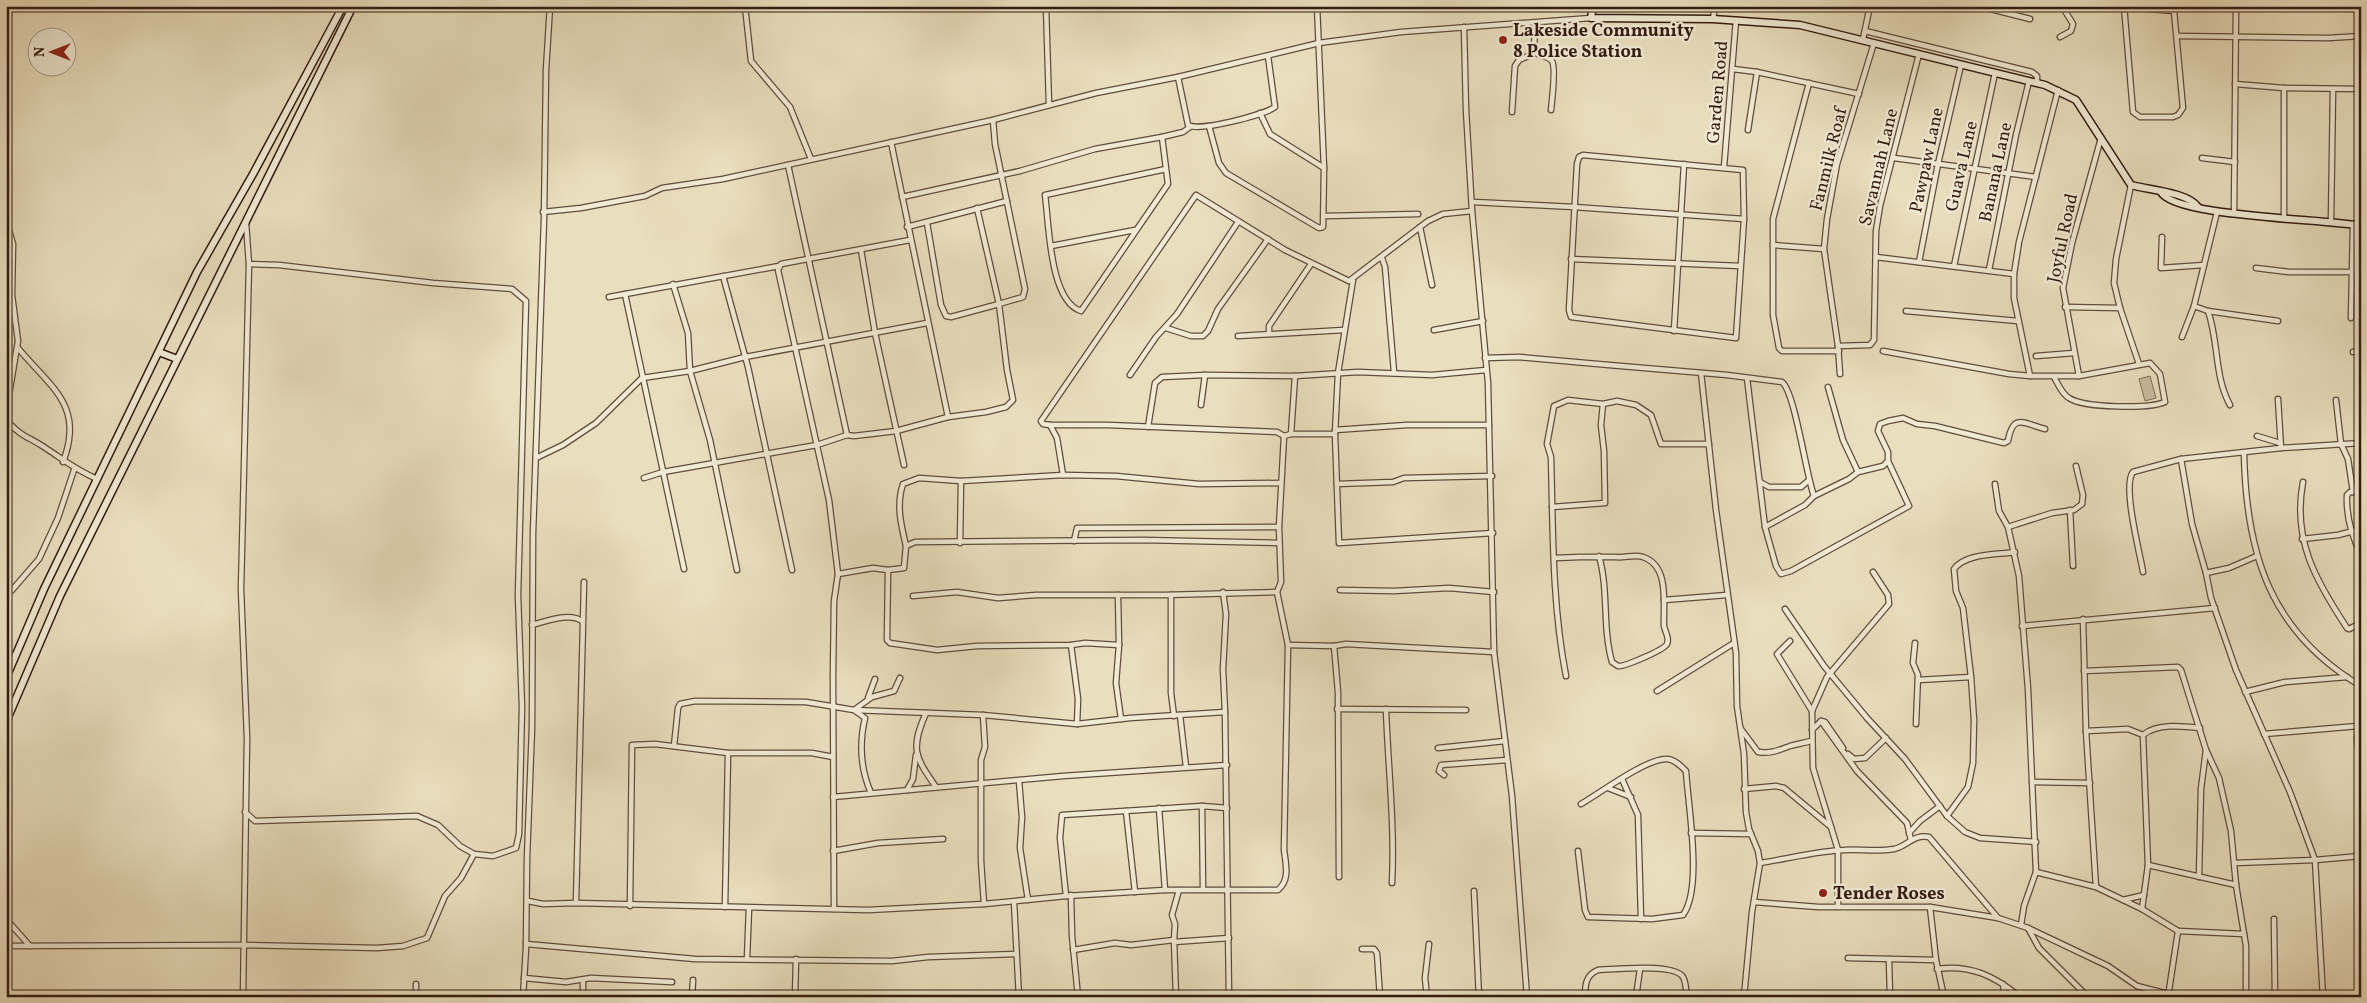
<svg xmlns="http://www.w3.org/2000/svg" width="2367" height="1003" viewBox="0 0 2367 1003" font-family="Vollkorn,serif">
<rect width="100%" height="100%" fill="#e9debe"/>
<filter id="stains"><feTurbulence type="fractalNoise" baseFrequency=".004" numOctaves="4"/><feColorMatrix values="0 0 0 0 .2 0 0 0 0 .09 0 0 0 0 .02 0 0 0 .5 -.17"/></filter>
<radialGradient id="worn" r=".72"><stop offset=".6" stop-color="#630" stop-opacity="0"/><stop offset="1" stop-color="#630" stop-opacity=".3"/></radialGradient>
<polygon fill="#cabda1" stroke="#7e6c59" points="2150,376 2156,398 2145,401 2139,379"/>
<g fill="none" stroke-linecap="round" stroke-linejoin="round">
<defs>
<g id="street">
<polyline points="745,6 751,61 790,107 811,159"/>
<polyline points="1046,6 1049,105"/>
<polyline points="1979,6 2030,19"/>
<polyline points="2124,6 2133,112 2140,117 2173,117 2178,115 2183,108 2174,11"/>
<polyline points="2357,6 2361,12"/>
<polyline points="2124,7 2174,11 2179,6"/>
<polyline points="1713,19 1715,6"/>
<path d="M1535,23L1534,51C1539,57 1547,55 1552,61C1556,67 1552,101 1551,110"/>
<polyline points="1464,27 1466,110 1472,211 1488,383 1494,652 1512,796 1527,997"/>
<polyline points="1865,31 2032,72 2037,76 2037,83"/>
<polyline points="2177,36 2328,38 2361,36"/>
<polyline points="2060,37 2071,31 2073,24 2062,6"/>
<polyline points="1863,39 1870,6"/>
<polyline points="1733,69 1757,72 1859,94"/>
<path d="M1178,77L1188,125C1199,132 1264,115 1275,107L1268,56"/>
<polyline points="1809,83 1773,219 1773,315 1779,348 1782,351 1839,351"/>
<polyline points="2235,84 2284,88 2361,89"/>
<polyline points="1512,112 1515,66 1519,60 1535,53"/>
<polyline points="1260,113 1270,134 1324,168"/>
<polyline points="1209,126 1219,163 1226,173 1319,228 1323,227 1324,168 1317,6"/>
<polyline points="1748,130 1757,72"/>
<path d="M1162,137L1168,184L1081,311C1049,301 1049,222 1045,195L1166,169"/>
<polyline points="891,142 948,417"/>
<polygon points="1583,155 1743,170 1744,219 1736,338 1571,317 1569,310 1577,164 1579,157"/>
<polyline points="1894,158 2036,177"/>
<polyline points="2202,158 2235,162"/>
<polyline points="788,165 847,435 854,436 896,431 948,417 986,412 1006,407 1013,400 1007,370 999,304 1023,297 1025,289 995,144 993,120"/>
<polyline points="1724,167 1736,20"/>
<polyline points="2131,185 2116,259 2114,283 2120,308 2139,364"/>
<polyline points="902,197 1020,171 1095,149 1162,137 1183,132 1190,127"/>
<polyline points="1473,202 1574,207 1744,219"/>
<polyline points="543,212 581,208 645,196 662,188 723,179 993,120 1096,93 1178,77 1319,43 1401,32 1591,18"/>
<polyline points="2234,214 2236,6"/>
<polyline points="1325,216 1418,214"/>
<polyline points="2284,218 2284,88"/>
<path d="M6,220L13,244L12,295L18,341L9,395V423C22,437 29,437 44,447C64,460 74,469 97,479"/>
<polyline points="2331,221 2333,89"/>
<polyline points="927,223 941,305 946,316 951,317 999,304 977,208"/>
<polyline points="907,227 1007,201"/>
<polyline points="1420,227 1432,285"/>
<polyline points="2162,237 2161,268 2204,265"/>
<polyline points="1773,245 1824,249"/>
<polyline points="1051,246 1135,230"/>
<polyline points="861,250 875,333 904,465"/>
<polyline points="1876,257 2014,274"/>
<polyline points="1382,258 1385,267 1394,372"/>
<polyline points="1571,259 1740,266"/>
<polyline points="1919,262 1938,164 1961,65"/>
<polyline points="1954,266 1995,73"/>
<polyline points="2256,268 2289,272 2352,272"/>
<polyline points="1989,270 2016,135 2029,81"/>
<polyline points="723,276 748,367 792,570"/>
<polyline points="673,284 688,333 690,371 710,440 737,570"/>
<polyline points="625,294 684,569"/>
<polyline points="609,297 779,266"/>
<polyline points="2194,306 2208,311 2278,321"/>
<polyline points="2065,307 2120,308"/>
<polyline points="1906,311 2018,321"/>
<path d="M2208,311C2219,342 2214,376 2230,405"/>
<polyline points="2351,318 2353,225"/>
<polyline points="1166,328 1191,336 1203,336 1208,331 1218,309 1268,239"/>
<polyline points="1434,330 1483,321"/>
<polyline points="1674,331 1684,164"/>
<polyline points="1269,334 1269,326 1311,264"/>
<polyline points="1238,336 1344,330"/>
<polyline points="2182,337 2194,306 2217,212"/>
<polyline points="1838,346 1870,345 1874,340 1876,231 1880,206 1919,54"/>
<path d="M18,348C50,387 85,405 63,462"/>
<polyline points="1883,351 2009,374 2030,376"/>
<polyline points="2353,352 2361,351"/>
<polyline points="2036,356 2074,353"/>
<path d="M1485,358L1519,357L1609,365L1727,375L1782,382C1795,392 1806,475 1814,496"/>
<polyline points="1701,373 1716,510 1736,653 1737,706 1744,754 1746,812 1749,829 1758,851 1760,863 1752,912 1744,997"/>
<polyline points="1840,374 1838,346 1824,249 1827,219 1837,164 1874,43"/>
<polyline points="1130,375 1156,337 1177,314 1238,222"/>
<polyline points="2079,376 2063,288 2072,243 2101,138"/>
<path d="M2054,377C2058,384 2062,394 2069,398C2084,408 2149,409 2165,402L2160,374L2150,363L2079,376H2030L2014,298V274L2019,242L2058,90"/>
<polyline points="1747,378 1765,527 1776,566 1781,574 1791,571 1909,506 1888,461"/>
<path d="M1828,387L1843,440L1858,472L1883,466L1888,461V452L1878,431L1880,424L1888,421L1903,418L1917,424L1935,426L2004,443L2008,441C2013,413 2023,423 2045,429"/>
<polyline points="2278,399 2281,448"/>
<polyline points="2336,400 2341,444 2348,459 2353,492"/>
<polyline points="1201,405 1205,375"/>
<polyline points="1050,425 1057,438 1063,475"/>
<polyline points="1148,427 1155,383 1162,377 1205,375 1295,376 1358,372 1432,375 1486,370"/>
<polyline points="1335,430 1407,425 1489,425"/>
<polyline points="1291,434 1295,376"/>
<polyline points="1335,434 1339,543 1493,533"/>
<polyline points="1284,436 1277,432 1108,425 1050,425 1043,424 1041,421 1196,195 1285,250 1349,281 1428,221 1443,214 1472,211"/>
<polyline points="1284,436 1291,434 1335,434 1338,373 1353,280"/>
<polyline points="2257,436 2280,443"/>
<path d="M2244,453C2246,554 2270,632 2361,686"/>
<polyline points="536,458 563,445 596,423 642,378 690,371 745,357 927,323"/>
<polyline points="2181,459 2192,524 2206,573 2211,598 2236,670 2290,792 2315,860 2323,997"/>
<polyline points="644,478 663,472 817,445 847,435"/>
<polyline points="1760,482 1769,487 1801,487 1808,481"/>
<path d="M2303,482C2292,540 2316,581 2347,628L2349,629L2361,623"/>
<polyline points="1337,484 1393,482 1404,478 1492,476"/>
<polyline points="1995,484 1999,511 2008,527 2019,576 2028,689 2036,872 2024,906 2021,925"/>
<path d="M2361,492H2350L2347,495C2346,517 2351,535 2361,554"/>
<polyline points="1552,507 1605,503 1604,451 1601,425 1603,404"/>
<polyline points="2070,510 2073,566"/>
<polyline points="1765,527 1805,505 1814,496 1849,479 1858,472"/>
<polyline points="2008,527 2052,513 2074,510 2082,504 2083,495 2076,466"/>
<polyline points="2302,539 2338,535 2361,529"/>
<polyline points="1074,541 1077,528 1279,527"/>
<polyline points="960,543 961,481"/>
<path d="M906,546C901,525 896,505 903,484L919,478L961,481L1063,475L1116,476L1199,484L1281,483"/>
<path d="M1555,558C1575,557 1596,556 1616,557C1625,558 1635,554 1643,557C1670,566 1663,604 1664,626C1665,632 1670,638 1667,644C1664,650 1624,667 1618,666C1618,666 1612,662 1612,662C1602,627 1609,591 1599,556"/>
<polyline points="888,570 904,568 906,546 915,542 1142,540 1279,543"/>
<path d="M2143,572C2140,553 2122,486 2133,472L2181,459L2281,448L2361,443"/>
<polyline points="2206,573 2229,568 2257,556"/>
<polyline points="838,574 873,568 888,570 887,640 890,643 937,650 977,646 1071,645 1085,643 1119,645"/>
<polyline points="1340,590 1394,591 1449,588 1494,592"/>
<polyline points="1118,595 1119,645 1116,683 1121,719"/>
<polyline points="1171,595 1171,693 1174,716"/>
<polyline points="913,596 957,592 998,598 1036,595 1164,595 1277,592"/>
<polyline points="6,597 39,559 58,518 74,470"/>
<polyline points="1664,600 1727,595"/>
<polyline points="1785,609 1824,666 1867,718 1905,759 1947,816 1965,832 1980,838 2036,842"/>
<polyline points="2083,619 2086,731 2096,887"/>
<path d="M532,625C547,621 570,612 582,621"/>
<polyline points="2022,626 2215,608"/>
<polyline points="1790,641 1777,654 1812,711"/>
<polyline points="1915,643 1913,663 1918,675 1916,724"/>
<polyline points="1071,645 1078,699 1077,724"/>
<polyline points="1288,645 1334,646 1346,644 1494,652"/>
<polyline points="1334,646 1338,692 1339,877"/>
<polyline points="2084,671 2178,667 2181,670 2206,750 2219,778 2231,831 2236,885 2246,946 2246,997"/>
<path d="M1566,676C1552,604 1553,530 1551,457L1547,444L1554,406L1568,400L1603,404L1617,401L1636,405L1651,415L1661,444H1709"/>
<polyline points="1918,680 1971,677"/>
<polyline points="1657,691 1734,643"/>
<polyline points="2245,692 2285,682 2347,677"/>
<polyline points="868,698 875,679"/>
<polyline points="1337,709 1466,710"/>
<path d="M1386,709C1388,767 1395,825 1392,883"/>
<polyline points="1225,712 1229,997"/>
<path d="M926,713C910,749 915,757 936,787"/>
<polyline points="983,715 985,747 981,760 981,861 984,904"/>
<polyline points="1180,715 1186,767"/>
<polyline points="2361,720 2357,738 2361,778"/>
<polyline points="1821,721 1857,771 1907,823 1911,840"/>
<path d="M1741,729L1758,752C1771,754 1779,750 1790,746C1797,744 1804,743 1811,741"/>
<polyline points="1812,730 1821,721 1825,722 1843,748"/>
<polyline points="2086,731 2128,729 2143,735"/>
<polyline points="2264,734 2358,726"/>
<polyline points="674,746 678,708 680,704 695,701 806,702 854,710 983,715 1077,724 1130,718 1225,712 1223,669 1226,614 1223,592"/>
<polyline points="1438,748 1505,741"/>
<polyline points="1848,754 1854,759 1865,758 1886,738"/>
<polyline points="1444,775 1439,771 1441,765 1507,760"/>
<polyline points="1622,779 1638,815 1641,919"/>
<polyline points="1019,781 1022,817 1020,848 1028,900"/>
<polyline points="2032,782 2090,783"/>
<polyline points="1608,788 1631,797"/>
<polyline points="1744,789 1776,786 1784,788 1831,827"/>
<polyline points="907,790 913,779 916,755"/>
<path d="M871,793C860,768 859,744 865,718L854,710L872,697L894,691L900,678"/>
<polyline points="833,797 1063,776 1227,765"/>
<polyline points="1202,806 1203,889"/>
<polyline points="1159,808 1165,890"/>
<polyline points="1126,811 1135,892"/>
<polyline points="245,812 255,821 417,816 438,825 460,846 474,854 493,856 516,848 519,834 522,707 518,595 526,301 512,289 433,283 279,265 249,264 246,223"/>
<path d="M1947,816L1968,787L1973,763L1974,720L1971,677L1963,608L1956,591L1954,569C1966,553 1996,555 2015,552"/>
<polyline points="1691,833 1751,834"/>
<polyline points="1909,833 1920,821 1940,806"/>
<polyline points="833,851 878,843 943,839"/>
<path d="M1578,851L1585,910L1588,917L1652,919L1683,915C1703,888 1688,806 1686,771C1681,766 1674,759 1667,759C1647,758 1600,793 1581,804"/>
<path d="M1760,863C1787,859 1816,851 1844,850C1860,849 1878,852 1894,849C1908,846 1913,834 1929,837L1998,918"/>
<polyline points="2235,863 2315,860 2361,856"/>
<polyline points="2148,865 2236,885"/>
<polyline points="2036,872 2096,887 2142,909 2178,931 2168,997"/>
<polyline points="2199,877 2201,789 2206,750"/>
<polyline points="1474,891 1479,997"/>
<polyline points="1071,895 1072,936 1078,997"/>
<polyline points="1066,896 1060,838 1062,815 1202,806 1227,808"/>
<polyline points="2123,900 2144,895"/>
<path d="M528,901L543,904L576,903L868,910L984,904L1066,896L1165,890H1278C1290,880 1286,865 1284,850L1288,645L1277,592L1281,582L1279,527L1284,436"/>
<polyline points="1014,902 1019,997"/>
<polyline points="1754,902 1818,907 1930,907 1998,918 2028,928 2108,966 2137,986 2180,997"/>
<polyline points="576,903 584,582"/>
<polyline points="1838,905 1838,850 1813,768 1812,711 1827,677 1889,604 1888,595 1873,572"/>
<polyline points="630,906 632,745 655,744 728,753 812,753 833,757"/>
<polyline points="725,907 728,753"/>
<polyline points="1930,907 1936,960 1944,997"/>
<polyline points="834,909 833,675 834,601 838,574 829,500 778,270 781,264 910,240"/>
<path d="M2142,909L2148,865L2143,735C2157,723 2183,726 2200,728"/>
<polyline points="6,919 30,946"/>
<polyline points="2274,919 2275,997"/>
<polyline points="2028,928 2039,948 2088,997"/>
<polyline points="2178,931 2244,934"/>
<polyline points="1174,942 1229,938"/>
<polyline points="526,944 695,959 892,961 928,957 1016,954"/>
<polyline points="6,946 243,945 377,948 403,946 427,938 445,896 461,878 474,854"/>
<polyline points="1362,949 1374,949 1377,953 1380,997"/>
<polyline points="1073,950 1115,943 1131,945 1174,940"/>
<polyline points="1848,958 1936,960"/>
<polyline points="747,959 749,908"/>
<polyline points="1889,959 1890,997"/>
<path d="M1937,969C1970,964 1995,976 2020,997"/>
<polyline points="524,978 566,982 591,978 672,982"/>
<polyline points="583,981 583,997"/>
<polyline points="2003,984 2005,997"/>
<polyline points="1281,996 1281,997"/>
<polyline points="2323,996 2361,996"/>
<polyline points="243,997 247,738 241,589 249,264"/>
<polyline points="416,997 416,984"/>
<polyline points="523,997 526,948 527,858 532,728 533,533 544,219 546,70 550,6"/>
<polyline points="692,997 693,980"/>
<polyline points="795,997 796,959"/>
<polyline points="1176,997 1174,940 1175,924 1172,915 1179,890"/>
<polyline points="1427,997 1425,978 1429,944"/>
<path d="M1585,997C1585,984 1586,975 1598,970C1614,969 1675,963 1683,977C1686,982 1686,991 1687,997"/>
<polyline points="1636,997 1640,969"/>
</g>
<g id="secondary">
<path d="M1593,6L1591,18L1713,19L1800,25L2045,85L2076,100L2131,185C2149,190 2187,192 2198,207"/>
<path d="M2161,192C2173,217 2327,219 2361,226"/>
<polyline points="159,352 177,359"/>
<polyline points="6,678 44,589 197,272 253,174 343,6"/>
<polyline points="6,722 60,596 353,6"/>
</g>
</defs>
<use href="#street" stroke="#604c3c" stroke-width="7"/>
<use href="#secondary" stroke="#331c11" stroke-width="9"/>
<use href="#street" stroke="#f1ead5" stroke-width="4.5"/>
<use href="#secondary" stroke="#f1ead5" stroke-width="6"/>
</g>
<g fill="#8f2418" stroke="#f1ead5" stroke-width="2">
<circle cx="1503" cy="40" r="5"/>
<circle cx="1823" cy="893" r="5"/>
</g>
<g text-anchor="middle" stroke-width="4.5" stroke-linejoin="round" paint-order="stroke">
<g font-size="18" font-weight="bold" fill="#331c11" stroke="#f1ead5" text-anchor="start">
<text x="1513" y="36">Lakeside Community<tspan x="1513" dy="21">8 Police Station</tspan></text>
<text x="1833" y="899">Tender Roses</text>
</g>
<g font-size="18" fill="#331c11" stroke="#f1ead5">
<text transform="translate(1717 92) rotate(-85)" y="6">Garden Road</text>
<text transform="translate(1828 159) rotate(-76)" y="6">Fanmilk Roaf</text>
<text transform="translate(1926 160) rotate(-78)" y="6">Pawpaw Lane</text>
<text transform="translate(1961 166) rotate(-77)" y="6">Guava Lane</text>
<text transform="translate(1878 167) rotate(-77)" y="6">Savannah Lane</text>
<text transform="translate(1995 172) rotate(-78)" y="6">Banana Lane</text>
<text transform="translate(2062 238) rotate(-78)" y="6">Joyful Road</text>
</g>
</g>
<rect width="2367" height="1003" fill="none" stroke="#e9debe" stroke-width="25"/>
<rect x="8" y="8" width="2352" height="988" fill="none" stroke="#331c11" stroke-width="2.5"/>
<rect x="12" y="12" width="2342" height="978" fill="none" stroke="#331c11"/>
<g transform="translate(52 52) rotate(270)"><circle r="24" fill="#f1ead5" stroke="#a59887"/>
<path d="M0-4L9 19L0 12L-9 19Z" fill="#8f2418"/>
<text y="-8" font-size="14" font-weight="bold" text-anchor="middle" fill="#331c11">N</text>
</g>
<rect width="100%" height="100%" filter="url(#stains)"/>
<rect width="100%" height="100%" fill="url(#worn)"/>
</svg>
